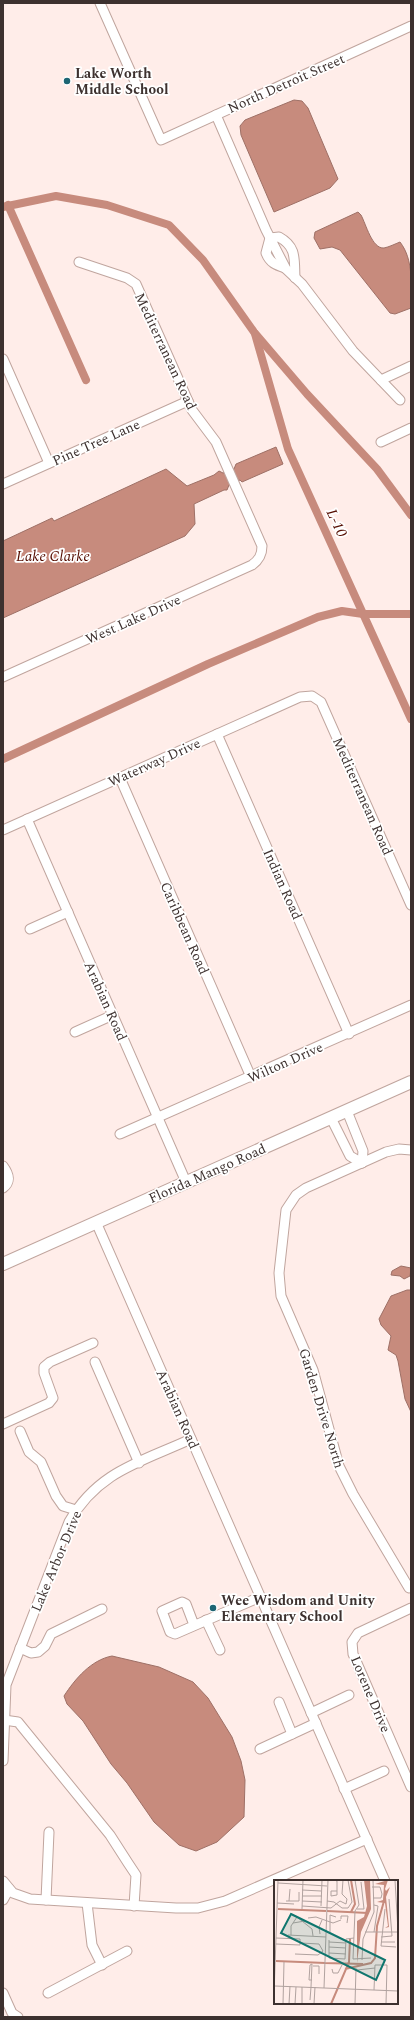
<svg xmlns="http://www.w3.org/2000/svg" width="414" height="2020" viewBox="0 0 414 2020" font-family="Spectral,serif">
<rect width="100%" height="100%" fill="#ffede9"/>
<g fill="#c78b7d" stroke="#9e7066">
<polygon points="294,100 302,101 308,108 338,179 330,188 274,212 241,135 240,126 245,120"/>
<path d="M358,212L361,215C366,224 372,249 384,248C389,247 395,244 400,242C414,260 411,286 411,308L395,314L390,313L340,250L332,247L320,249L314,238L315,232Z"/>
<polygon points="276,447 283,464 242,482 240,480 229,485 227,490 224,490 194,504 195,524 185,536 3,618 3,541 52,518 54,521 166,469 187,486 214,475 219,471 223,473 234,469 236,464"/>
<polygon points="401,1266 411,1268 410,1276 404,1279 400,1276 391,1275 392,1271"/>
<polygon points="407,1290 411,1290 411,1412 405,1399 398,1361 396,1355 388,1350 391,1336 381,1325 379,1319 391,1296"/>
<path d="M112,1656L159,1667L193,1682L208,1698L232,1737L241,1761L245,1780L244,1817L217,1842L196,1851L179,1845L154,1822L127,1783L111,1764L83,1721L67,1704L64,1696C75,1679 91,1660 112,1656Z"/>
</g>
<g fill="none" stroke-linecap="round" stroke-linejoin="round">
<g stroke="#c78b7d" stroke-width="8">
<polyline points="8,205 86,380"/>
<polyline points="3,207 56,196 107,205 169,225 203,260 254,332 307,394 377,469 411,515"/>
<polyline points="255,334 288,449 411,719"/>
<polyline points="3,759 208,664 318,617 342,611 363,614 411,614"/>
</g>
<defs>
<g id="street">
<polyline points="100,3 161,140 411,26"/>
<polyline points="216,115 266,230 286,269 302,284 353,351 400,400"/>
<path d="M285,268C276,265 270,263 266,253L270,238L279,237C297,247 294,259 295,278"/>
<polyline points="3,359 49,463"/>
<polyline points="381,380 411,366"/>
<polyline points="381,442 411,428"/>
<polyline points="3,484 188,401"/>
<path d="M3,677L252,565C259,560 262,555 262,546L216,442L192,410L136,284L127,278L79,262"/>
<polyline points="217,734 349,1034"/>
<polyline points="120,778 251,1077"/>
<polyline points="27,819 186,1182"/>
<polyline points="3,830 300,697 312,696 321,702 411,905"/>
<polyline points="30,929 68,912"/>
<polyline points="75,1032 113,1015"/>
<polyline points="347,1111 363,1151 362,1163"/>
<polyline points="331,1118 350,1156 362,1163"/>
<polyline points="120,1134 411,1005"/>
<path d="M3,1166C9,1174 11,1182 3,1188"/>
<polyline points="96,1222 385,1881"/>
<polyline points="95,1362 139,1463"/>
<polyline points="3,1424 49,1403 53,1398 44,1373 44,1367 50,1362 93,1343"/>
<polyline points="20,1431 29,1452 41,1462 56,1496 63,1506 76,1510"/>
<polyline points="409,1588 353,1494 339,1466 313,1370 281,1296 279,1273 286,1210 296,1195 306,1188 386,1152 399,1149 411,1150"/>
<polyline points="411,1608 358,1633 352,1642 353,1654 411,1787"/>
<polyline points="206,1620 220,1650"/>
<path d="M194,1625L186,1604L182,1602L162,1611L170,1632L175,1634C203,1622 232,1609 260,1597"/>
<polyline points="20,1648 31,1653 38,1652 45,1646 51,1634 102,1609"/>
<polyline points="279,1702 292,1734"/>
<polyline points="311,1713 349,1695"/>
<polyline points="4,1720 18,1722 110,1835 128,1863 136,1875 134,1906"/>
<polyline points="260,1749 316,1723"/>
<path d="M3,1761L6,1685L69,1522C98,1471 141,1462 191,1439"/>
<polyline points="344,1789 384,1771"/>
<polyline points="3,1881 13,1893 30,1899 176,1908 198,1908 225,1901 367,1839"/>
<polyline points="3,1900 9,1889"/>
<polyline points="46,1900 49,1832"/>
<polyline points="87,1903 92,1945 102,1965"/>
<polyline points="3,1993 12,2013 18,2017"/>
<polyline points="48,1993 127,1951"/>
</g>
<polyline id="secondary" points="3,1264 411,1082"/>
</defs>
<use href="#street" stroke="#c0a59e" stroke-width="11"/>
<use href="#secondary" stroke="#c0a59e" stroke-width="14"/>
<use href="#street" stroke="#fff" stroke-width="9"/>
<use href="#secondary" stroke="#fff" stroke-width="12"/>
</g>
<g fill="#1d6573" stroke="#fff" stroke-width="1.5">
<circle cx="67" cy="81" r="4"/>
<circle cx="213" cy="1608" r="4"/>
</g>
<g text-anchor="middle" stroke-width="3.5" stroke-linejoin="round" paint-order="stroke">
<g font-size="14" font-weight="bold" fill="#3d312f" stroke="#fff" text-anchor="start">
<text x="75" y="78">Lake Worth<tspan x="75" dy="16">Middle School</tspan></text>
<text x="221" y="1605">Wee Wisdom and Unity<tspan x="221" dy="16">Elementary School</tspan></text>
</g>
<g font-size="14" fill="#3d312f" stroke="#fff">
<text transform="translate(286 83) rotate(-24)" y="5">North Detroit Street</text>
<text transform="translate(166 351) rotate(65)" y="5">Mediterranean Road</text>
<text transform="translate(96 442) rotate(-24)" y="5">Pine Tree Lane</text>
<text transform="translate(133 619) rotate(-24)" y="5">West Lake Drive</text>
<text transform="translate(154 762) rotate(-24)" y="5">Waterway Drive</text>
<text transform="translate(363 796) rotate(66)" y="5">Mediterranean Road</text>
<text transform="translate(283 884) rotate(66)" y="5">Indian Road</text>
<text transform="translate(185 928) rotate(66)" y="5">Caribbean Road</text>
<text transform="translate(106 1001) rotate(66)" y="5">Arabian Road</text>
<text transform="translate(285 1062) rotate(-24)" y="5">Wilton Drive</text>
<text transform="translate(207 1173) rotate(-24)" y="5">Florida Mango Road</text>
<text transform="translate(322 1408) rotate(73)" y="5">Garden Drive North</text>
<text transform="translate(178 1409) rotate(66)" y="5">Arabian Road</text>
<text transform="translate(56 1561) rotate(-67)" y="5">Lake Arbor Drive</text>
<text transform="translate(371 1694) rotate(67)" y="5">Lorene Drive</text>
</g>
<g font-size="15" font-style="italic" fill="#550d00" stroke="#fff">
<text transform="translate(337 523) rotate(65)" y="5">L-10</text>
<text x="53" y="561">Lake Clarke</text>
</g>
</g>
<g transform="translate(274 1880)">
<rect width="124" height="124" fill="#ffede9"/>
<path d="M90,0H96L97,29L87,52L83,83V41L90,37L93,26ZM114,0L111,9L112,11L116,7L112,17L115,47L111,48L114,46L111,23L103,22L109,20L110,5L101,4Z" fill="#c78b7d"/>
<path fill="none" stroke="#c78b7d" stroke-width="2" d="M4,29L52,31M53,31L94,33M77,32L81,24L77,0M2,81L51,83M51,83L89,84M71,89L97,83L101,78L103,46L110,21M57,124L75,82L76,59"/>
<path fill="none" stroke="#b1a29f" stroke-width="1" d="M60,0L63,1V15L57,16V11H63M81,0L85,25L81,31L79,79L97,78M121,0L124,51M4,3L53,6M98,7H106L108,14L107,18H99M28,10L47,11M28,16H48M12,21H25V12M15,21L16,9M28,21L48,22M53,21L60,22L68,28H74L78,22L74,0M3,23L20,24M28,26L57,28L66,21L72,24L73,19L68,14L69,0M47,26L48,0M28,29L29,0M83,29H90L87,2M111,29L107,66L122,67M34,38L42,37L59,43L67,40M67,39V36H74L73,43M19,43L31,41M56,52V35L62,37M91,52H123M100,52L104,26L100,25M46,54L45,47L48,40M14,55L52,57M17,55V46L23,37L38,49L39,56M107,57L118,56L115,19M55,60V78L71,79L72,59L80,58M55,62L72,63M107,62H121M27,63L45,64L49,71M2,64L26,65V59L2,58M55,67L72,68M55,73L72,74M21,74L44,75L49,71M88,80L89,59L100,32L99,0M39,86H45V94M58,89L59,93H64L68,85M83,90L101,88M38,100H35L36,85L38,84M1,106L124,111M37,107L38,84M50,108L54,0M100,110L101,85H113L112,124M0,115L4,0M36,120L37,107M9,124L10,82M15,124L16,106M21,124L22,107M28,124V107M40,124L41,107M81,124L82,88"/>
<path fill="#0f766e" fill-opacity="0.15" stroke="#0f766e" stroke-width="2" d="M17,34L111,80L102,100L7,53Z"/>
<rect width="124" height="124" fill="none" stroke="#3d312f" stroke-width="2"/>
</g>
<rect width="414" height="2020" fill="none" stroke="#3d312f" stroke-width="8"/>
</svg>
